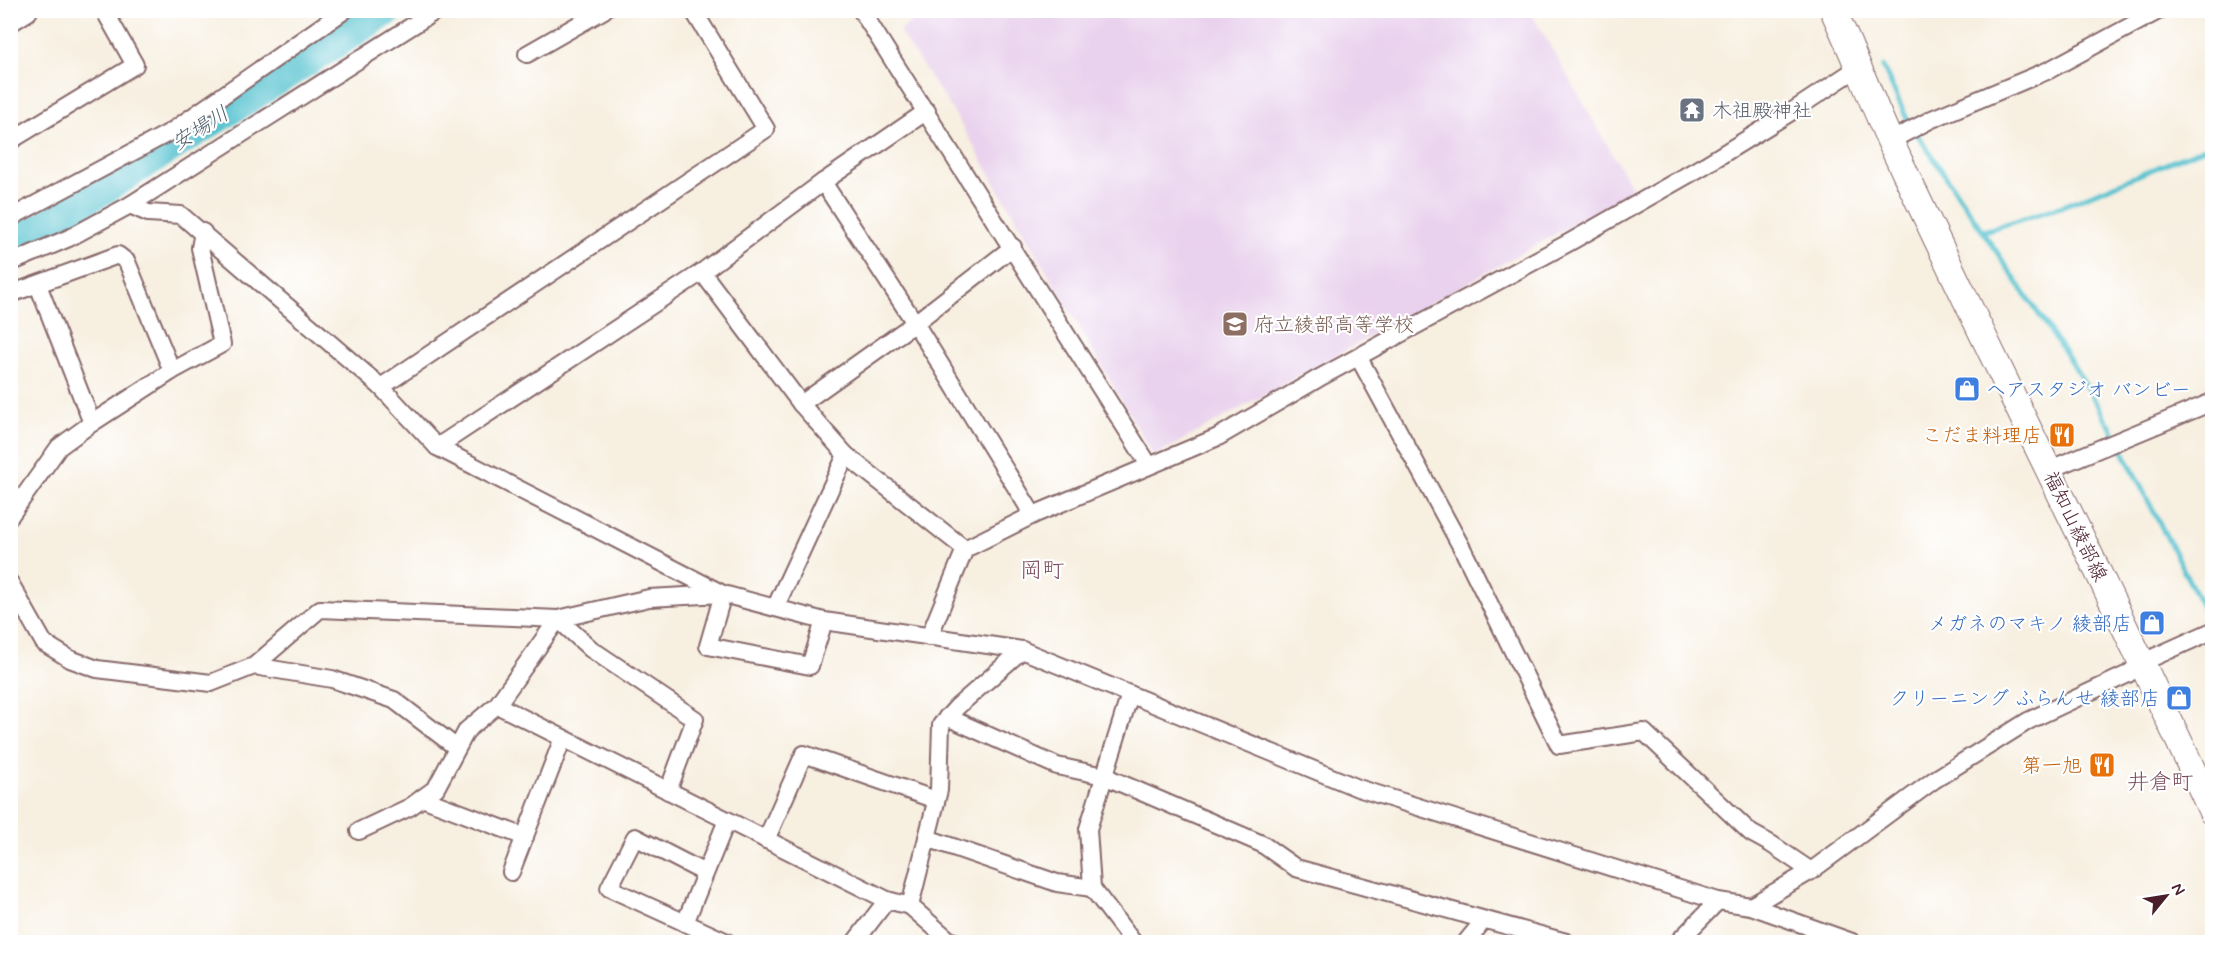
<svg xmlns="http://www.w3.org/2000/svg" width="2223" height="953" viewBox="0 0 2223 953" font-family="Mynerve,'Klee One',sans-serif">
<rect width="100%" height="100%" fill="#fff"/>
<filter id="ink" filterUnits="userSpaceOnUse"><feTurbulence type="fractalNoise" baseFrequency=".0167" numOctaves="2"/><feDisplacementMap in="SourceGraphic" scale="12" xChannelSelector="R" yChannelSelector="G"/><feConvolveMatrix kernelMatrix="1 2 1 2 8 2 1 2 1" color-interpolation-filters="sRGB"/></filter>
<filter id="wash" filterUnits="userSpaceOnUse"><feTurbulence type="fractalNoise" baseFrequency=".008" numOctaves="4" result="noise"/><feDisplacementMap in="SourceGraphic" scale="24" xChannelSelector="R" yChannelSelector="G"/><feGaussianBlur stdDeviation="1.35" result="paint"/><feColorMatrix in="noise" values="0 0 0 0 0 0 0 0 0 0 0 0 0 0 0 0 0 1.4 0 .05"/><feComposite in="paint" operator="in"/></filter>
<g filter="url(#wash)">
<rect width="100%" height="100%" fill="#f7efe0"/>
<polygon fill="#e9d2ed" points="928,10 1530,11 1634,191 1154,456 955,114 899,31"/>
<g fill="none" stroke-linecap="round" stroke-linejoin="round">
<g stroke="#56c2d0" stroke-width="5">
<polyline points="1883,67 1907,119 2073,365 2110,426 2212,626"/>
<polyline points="1984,231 2063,206 2212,145"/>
</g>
<polyline stroke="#56c2d0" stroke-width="32" points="10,240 38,230 387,10"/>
</g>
</g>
<g filter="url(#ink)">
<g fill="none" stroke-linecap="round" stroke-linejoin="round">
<defs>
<g id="minor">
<polyline points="861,10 1149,465"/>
<polyline points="527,54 604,10"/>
<polyline points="10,141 135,65 104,10"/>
<polyline points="1890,141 1932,119 2049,70 2160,10"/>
<polyline points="823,182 915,323 1033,515"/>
<polyline points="130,205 148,213 181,215 381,387 437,447 723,594 824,621 1022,650 1358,788 1718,901 1751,906 1852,942"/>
<polyline points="10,218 172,131 345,10"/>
<polyline points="10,263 69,238 130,205 437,10"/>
<polyline points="702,272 801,404 846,455 965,549"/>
<polyline points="38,285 92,423"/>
<polyline points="10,294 118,255 127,262 172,371"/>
<polyline points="1359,358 1463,550 1559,745 1644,732 1751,833 1771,844 1811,871"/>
<polyline points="381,387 766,129 693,10"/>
<polyline points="801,404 915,323 1013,247"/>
<polyline points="437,447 702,272 823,182 927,111"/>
<polyline points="2048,470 2212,402"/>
<polyline points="10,516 59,447 92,423 172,371 222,344 200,248 203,232"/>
<polyline points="10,583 44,643 70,659 97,669 211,683 254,666 320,609 558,619 649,598 722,594"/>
<polyline points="723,594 708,646 810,666 824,621"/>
<polyline points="775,608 846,455"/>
<polyline points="558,619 591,649 695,719 668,791"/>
<polyline points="929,637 965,549 1033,515 1218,437 1319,378 1570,242 1705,165 1791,112 1859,67"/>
<polyline points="254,666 332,679 394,700 457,748"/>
<polyline points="1130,694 1088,829 1092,888 1133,942"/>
<polyline points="497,705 887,900 910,906 949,940 955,942"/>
<polyline points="947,717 1057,766 1104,776 1262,844 1296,868 1566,942"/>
<polyline points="422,798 525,837"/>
<polyline points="359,831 410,807 436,788 467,730 497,705 558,619"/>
<polyline points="927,838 1057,883 1092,888"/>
<polyline points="766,840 804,754 936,800"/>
<polyline points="511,872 563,738"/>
<polyline points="705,873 635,837 609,888 727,942"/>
<polyline points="910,906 939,790 941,725 957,707 1022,650"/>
<polyline points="1751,906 1811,871 1934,780 2028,721 2128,674 2143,662 2212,631"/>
<polyline points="685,923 727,820"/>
<polyline points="855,942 887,900"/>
<polyline points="1466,942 1484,920"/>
<polyline points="1678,942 1718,901"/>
</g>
<polyline id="secondary" points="10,20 26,10"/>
<path id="primary" d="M1833,10C1854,54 1871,100 1891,143C1996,367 2109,588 2212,812"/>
</defs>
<use href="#minor" stroke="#87686a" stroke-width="20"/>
<use href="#secondary" stroke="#87686a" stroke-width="26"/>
<use href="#primary" stroke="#87686a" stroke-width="28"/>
<use href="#minor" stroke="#fff" stroke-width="16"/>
<use href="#secondary" stroke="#fff" stroke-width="22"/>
<use href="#primary" stroke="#fff" stroke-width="26"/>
</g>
</g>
<defs>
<symbol id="temple-square" viewBox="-11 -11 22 22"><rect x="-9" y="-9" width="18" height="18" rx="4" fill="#6b7280" stroke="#fff"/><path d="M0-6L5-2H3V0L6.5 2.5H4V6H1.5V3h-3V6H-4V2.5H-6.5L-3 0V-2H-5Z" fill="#fff"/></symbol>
<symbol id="school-square" viewBox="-11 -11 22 22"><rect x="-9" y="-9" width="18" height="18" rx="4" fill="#8d6e63" stroke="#fff"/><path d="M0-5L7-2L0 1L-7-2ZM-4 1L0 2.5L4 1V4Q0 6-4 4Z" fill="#fff"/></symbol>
<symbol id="shop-square" viewBox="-11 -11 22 22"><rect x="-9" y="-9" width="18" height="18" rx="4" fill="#3f7fe0" stroke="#fff"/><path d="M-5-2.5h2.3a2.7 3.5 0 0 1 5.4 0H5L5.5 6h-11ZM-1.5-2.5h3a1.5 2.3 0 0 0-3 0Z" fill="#fff"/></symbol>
<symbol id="restaurant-square" viewBox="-11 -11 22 22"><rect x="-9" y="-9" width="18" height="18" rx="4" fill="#e8710a" stroke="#fff"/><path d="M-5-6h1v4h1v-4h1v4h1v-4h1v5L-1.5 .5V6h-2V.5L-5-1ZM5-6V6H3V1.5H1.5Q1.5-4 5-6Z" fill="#fff"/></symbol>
</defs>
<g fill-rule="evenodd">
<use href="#temple-square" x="1677" y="95" width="30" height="30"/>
<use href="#school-square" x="1220" y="309" width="30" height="30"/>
<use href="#shop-square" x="1952" y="374" width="30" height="30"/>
<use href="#restaurant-square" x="2047" y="420" width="30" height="30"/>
<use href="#shop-square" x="2137" y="608" width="30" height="30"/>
<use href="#shop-square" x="2164" y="683" width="30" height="30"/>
<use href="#restaurant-square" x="2087" y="750" width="30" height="30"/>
</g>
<g text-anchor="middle" stroke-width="4.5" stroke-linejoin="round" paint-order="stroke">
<g font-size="20" fill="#5b616d" stroke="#fff" text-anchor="start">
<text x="1712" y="117">木祖殿神社</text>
</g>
<g font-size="20" fill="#785e54" stroke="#fff" text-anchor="start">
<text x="1254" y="331">府立綾部高等学校</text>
</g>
<g font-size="20" fill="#366cbe" stroke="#fff" text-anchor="end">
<text x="1986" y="396" text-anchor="start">ヘアスタジオ バンビー</text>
<text x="2132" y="630">メガネのマキノ 綾部店</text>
<text x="2160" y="705">クリーニング ふらんせ 綾部店</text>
</g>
<g font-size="20" fill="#c56008" stroke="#fff" text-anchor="end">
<text x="2042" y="442">こだま料理店</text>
<text x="2082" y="772">第一旭</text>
</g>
<g font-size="20" fill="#4a1f2b" stroke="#fff">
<text transform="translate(2076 526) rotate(64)" y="7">福知山綾部線</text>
</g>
<g font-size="21" font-style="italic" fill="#4f606d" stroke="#fff">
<text transform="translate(200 128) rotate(-32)" y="7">安場川</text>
</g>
<g font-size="22" fill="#7b4e5e" stroke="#fff">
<text x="1042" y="577">岡町</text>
<text x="2160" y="789">井倉町</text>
</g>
</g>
<rect width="2223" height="953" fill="none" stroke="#fff" stroke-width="36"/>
<g transform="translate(2166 896) rotate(60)" stroke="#ffffff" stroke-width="4.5" paint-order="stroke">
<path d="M0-4.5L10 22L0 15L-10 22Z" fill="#4a1f2b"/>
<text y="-9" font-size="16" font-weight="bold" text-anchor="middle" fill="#4a1f2b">N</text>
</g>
</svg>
